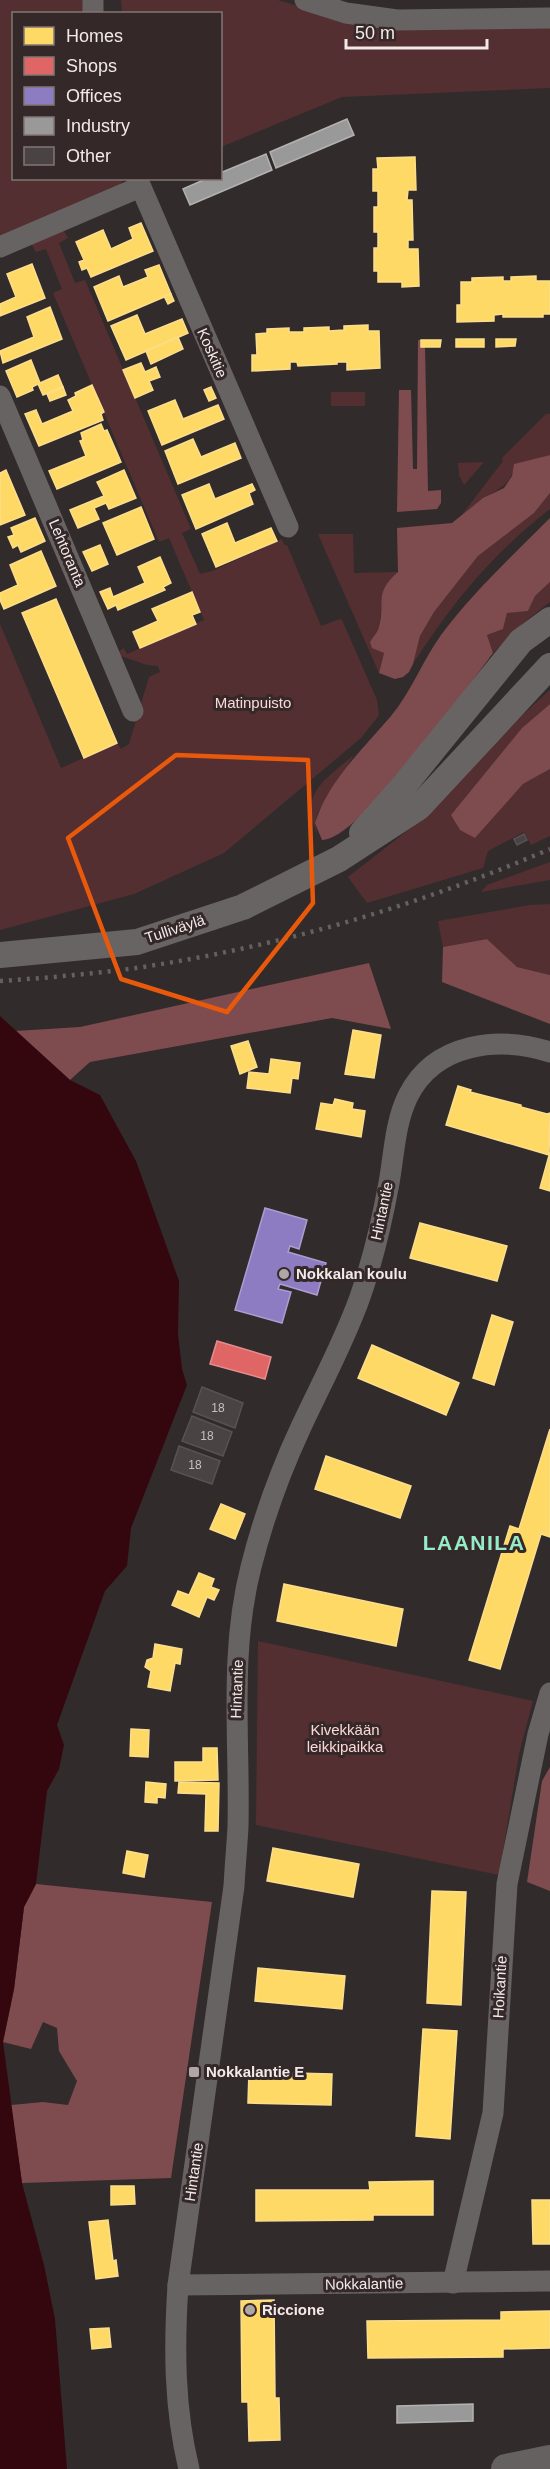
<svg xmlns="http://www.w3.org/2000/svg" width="550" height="2469" viewBox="0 0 550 2469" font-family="Arial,sans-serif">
<rect width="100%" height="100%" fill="#322b2b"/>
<g fill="#542f32">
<polygon points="0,0 84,0 85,13 14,14 14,178 124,179 120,185 0,237"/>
<polygon points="121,0 278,0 348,21 550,26 550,88 342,97 221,147 220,14 122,13"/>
<polygon points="63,229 68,238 59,243 75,283 85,280 191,529 182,533 200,574 212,571 282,539 284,545 287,545 321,626 340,619 342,620 377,700 379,715 361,738 224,853 134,894 0,930 0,624 61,768 117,743 121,749 129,744 149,677 160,672 158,666 147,665 121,656 118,652 124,648 127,654 204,620 169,538 159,542 53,293 62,289 46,249 36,252 32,245 33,242"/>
<rect x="331" y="392" width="34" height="14"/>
<path d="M546,414H550V455L515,464C511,485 500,488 484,498C476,503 468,510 461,516L503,461L502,458Z"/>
<polygon points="484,462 464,485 459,475 458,463"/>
<path d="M550,493V509C492,554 452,603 413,664L420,636L434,612L478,556L534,513Z"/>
<path d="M318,534H353L354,573L399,572C374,592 385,608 378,630C376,634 372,638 370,642L384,653L379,673Z"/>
<polygon points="550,582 550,602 523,623 493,653 487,635 503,629 507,613 528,611 535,596"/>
<polygon points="550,690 550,704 522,728 475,838 523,784 550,769 550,836 531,845 524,832 488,851 483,868 367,903 348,877 430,813 510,726"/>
<path d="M354,755L318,812L315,823L318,835C298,793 325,780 354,755Z"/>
<polygon points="550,862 550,880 481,892 487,885"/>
<polygon points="550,904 550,975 517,967 487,939 443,947 438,921 530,905"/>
<polygon points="258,1641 533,1701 519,1754 499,1875 256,1825"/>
</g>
<g fill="#7e4b4e">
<polygon points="418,340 421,340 421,347 425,347 428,491 441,490 441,503 437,509 397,512 399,390 411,390 413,469 417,469"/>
<path d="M550,455V493L534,513L478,556L434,612L420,636L413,664L409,672L403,677L395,679L379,673L384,653L372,648L370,642C372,638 376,634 378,630C387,604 372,594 398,572L397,528L452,523L483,498L504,488L512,476L514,464Z"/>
<path d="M550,518V582L535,596L528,611L507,613L503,629L487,635L493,653C468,686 359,841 322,840L315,823C328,781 363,749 391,716C411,692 423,660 441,635C473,592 513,555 550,518Z"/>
<polygon points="550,704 550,769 523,784 475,838 460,830 451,815 522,728"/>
<polygon points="487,939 517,967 550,975 550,1024 442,982 443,947"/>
<polygon points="369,963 391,1029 332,1018 90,1062 70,1080 15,1031 80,1027"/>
<polygon points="550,1767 550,1891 527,1882 542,1781"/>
<polygon points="36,1884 212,1902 171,2178 22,2183 11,2105 43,2102 68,2105 77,2081 59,2051 57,2028 43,2022 31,2049 3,2042 14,1989 24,1907"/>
</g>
<polygon fill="#34070f" points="0,1016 70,1080 100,1095 136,1161 179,1281 178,1334 182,1369 187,1385 131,1528 127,1566 105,1591 57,1725 64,1745 59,1769 47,1791 36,1884 24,1907 14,1989 3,2042 22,2183 44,2265 55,2319 67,2469 0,2469"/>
<g fill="#ffd966" stroke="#fbde8d" stroke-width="1.5">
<polygon points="415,157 416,190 408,190 407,200 412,200 413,240 408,240 408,249 418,249 419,286 402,287 402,282 378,282 378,271 374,271 374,248 378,248 378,232 374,232 374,207 378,207 378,191 373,191 373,169 378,169 377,158"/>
<polygon points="141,223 153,251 91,277 87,268 82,270 79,262 84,260 76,242 103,230 111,249 133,239 129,228"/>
<polygon points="32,264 45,298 0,316 0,304 16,297 7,274"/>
<polygon points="159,265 171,294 108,321 94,287 119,276 123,287 148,277 145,270"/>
<polygon points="536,276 536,281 550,281 550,314 543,314 543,317 503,317 503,314 494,315 494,321 457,322 457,305 461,305 461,282 472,282 472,278 503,277 503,281 511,281 511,277"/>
<polygon points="171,294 174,301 168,304 164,296"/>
<polygon points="50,307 62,339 3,363 0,351 34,337 27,317"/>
<polygon points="137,315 145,334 182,319 188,333 126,360 111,326"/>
<polygon points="368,325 368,331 379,331 380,368 347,370 347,362 337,362 337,364 298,366 297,362 290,362 290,369 252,371 252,355 257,355 256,334 267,333 267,329 289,328 289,332 304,332 304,328 329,327 329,331 344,330 344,326"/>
<polygon points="178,337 183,349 151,364 146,351"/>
<rect x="456" y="339" width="28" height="8"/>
<polygon points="496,339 516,339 515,346 496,347"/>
<polygon points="421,340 441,340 440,347 421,347"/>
<polygon points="31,360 40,383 58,375 63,387 43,395 38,384 32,387 33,390 17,397 6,371"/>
<polygon points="141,363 145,372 156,367 160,377 149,381 153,390 135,398 123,370"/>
<polygon points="92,385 104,412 101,414 103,420 39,446 25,414 36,410 42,424 73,411 68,400 76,396 75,393"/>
<polygon points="63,387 66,395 50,401 47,394"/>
<polygon points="211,387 216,398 209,401 204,390"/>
<polygon points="175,400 183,419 218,405 224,419 162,445 148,411"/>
<polygon points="101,424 104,431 107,430 121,462 57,489 49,471 86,456 80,441 83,440 81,433"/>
<polygon points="193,439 201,457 235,443 241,458 178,484 165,451"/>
<polygon points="6,470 25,515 0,525 0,473"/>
<polygon points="124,470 136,498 109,509 106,503 94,508 99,519 78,528 70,510 104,496 97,482"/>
<polygon points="209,484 215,499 252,484 255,490 249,493 253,504 196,529 182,495"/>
<polygon points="141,507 154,539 117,555 103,523"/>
<polygon points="35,518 45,541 21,552 18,545 13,548 8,537 14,535 11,528"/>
<polygon points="227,523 235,543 271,528 277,541 216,567 202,534"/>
<polygon points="100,545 108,564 92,571 83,552"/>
<polygon points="41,551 56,586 4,609 0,600 0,593 18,585 10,565"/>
<polygon points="160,557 171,583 163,587 165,590 118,610 116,605 108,609 100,592 110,588 113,597 145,583 138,567"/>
<polygon points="192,592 200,612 192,615 196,624 140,648 133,632 158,621 152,609"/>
<polygon points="56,599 117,743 84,758 22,613"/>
<polygon points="353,1030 381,1035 374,1078 345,1074"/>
<polygon points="248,1041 257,1067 240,1074 231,1046"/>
<polygon points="271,1059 300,1063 298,1079 292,1078 290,1093 247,1088 249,1072 269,1074"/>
<polygon points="458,1086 471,1090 470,1092 521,1105 521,1107 547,1114 550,1113 549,1155 446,1125"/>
<polygon points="335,1099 353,1103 352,1109 365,1111 361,1137 316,1129 321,1103 333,1105"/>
<polygon points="550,1152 550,1191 540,1188"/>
<polygon points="420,1223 507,1246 497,1281 410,1258"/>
<polygon points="492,1315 513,1322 494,1385 473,1378"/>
<polygon points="372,1345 459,1383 446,1415 358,1378"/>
<polygon points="550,1429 550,1537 541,1534 500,1669 469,1660 510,1526 519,1529"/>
<polygon points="326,1456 411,1486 400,1518 315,1489"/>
<polygon points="221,1504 245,1514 235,1539 210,1529"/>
<polygon points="199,1573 214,1579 211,1587 219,1590 214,1600 207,1597 199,1617 172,1605 178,1591 189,1595"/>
<polygon points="284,1584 403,1609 396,1646 277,1621"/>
<polygon points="155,1644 182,1649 180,1664 175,1663 170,1691 148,1687 151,1671 145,1667 147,1660 153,1658"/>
<polygon points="131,1729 149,1730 148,1757 130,1756"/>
<polygon points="203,1748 217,1748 218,1780 175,1781 175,1762 203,1762"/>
<polygon points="146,1782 166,1784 165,1798 157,1797 157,1803 145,1802"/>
<polygon points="179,1782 219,1783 218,1831 205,1831 206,1794 178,1793"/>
<polygon points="273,1848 359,1864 353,1897 267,1881"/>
<polygon points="127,1851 148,1855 144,1877 123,1873"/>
<polygon points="432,1891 466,1892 461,2005 427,2003"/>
<polygon points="258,1968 345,1976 342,2009 255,2001"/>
<polygon points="423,2029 457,2031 450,2139 416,2136"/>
<polygon points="249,2072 332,2074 331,2105 248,2103"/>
<polygon points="433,2181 433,2215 373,2215 373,2220 256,2221 256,2190 370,2190 369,2182"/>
<polygon points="111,2186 134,2186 135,2204 111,2205"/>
<polygon points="532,2200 550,2200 550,2244 533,2244"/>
<polygon points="108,2220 113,2261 116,2260 118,2276 96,2279 89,2222"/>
<polygon points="274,2300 275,2398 279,2398 280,2440 249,2441 248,2402 242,2402 241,2301"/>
<polygon points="550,2311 550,2348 503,2349 503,2357 368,2358 367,2321 501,2320 501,2312"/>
<polygon points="109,2328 111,2347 92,2349 90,2329"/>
</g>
<polygon fill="#e06666" stroke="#e58d8d" stroke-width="1.5" points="217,1341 271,1357 265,1379 210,1364"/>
<polygon fill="#8e7cc3" stroke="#ac9dce" stroke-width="1.5" points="265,1208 307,1220 299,1249 290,1246 288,1252 326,1263 317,1295 280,1284 278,1289 291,1292 282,1323 235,1310"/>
<g fill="#999" stroke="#b4b1b1" stroke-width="1.5">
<polygon points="347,119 354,135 276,168 270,152"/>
<polygon points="266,154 272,170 190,205 183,189 208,178 220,178 220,173"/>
<polygon points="473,2404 473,2421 397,2423 397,2406"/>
</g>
<g fill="#494343" stroke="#585252" stroke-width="1.5">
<polygon points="524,834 527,840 517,845 514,839"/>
<polygon points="202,1387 243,1403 235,1428 193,1412"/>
<polygon points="192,1416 232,1432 223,1456 182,1441"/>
<polygon points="179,1446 220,1461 212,1484 171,1470"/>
</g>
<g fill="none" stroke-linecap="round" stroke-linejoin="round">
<g stroke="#686363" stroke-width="21">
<polyline points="93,0 93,14"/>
<polyline points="305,0 346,13 397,20 550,18"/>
<polyline points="137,178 288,527"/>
<polyline points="0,247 140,187"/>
<polyline points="0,396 133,711"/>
<polyline points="453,2283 493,2113 507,1884 538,1734 550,1693"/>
<polyline points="178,2285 550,2281"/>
<path d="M189,2469C174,2408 174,2347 178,2285L234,1886C235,1866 237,1846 238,1827C240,1739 229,1653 251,1567C263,1519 280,1472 301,1427C321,1384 344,1342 360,1297C373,1260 382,1221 389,1183C394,1155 395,1122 408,1096C435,1042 499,1036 550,1052"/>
</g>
<g stroke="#696464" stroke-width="26">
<polyline points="362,833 402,788 521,641 550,620"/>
<polyline points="0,955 137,942 243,907 339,859 419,807 550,666"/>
</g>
<polyline stroke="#666161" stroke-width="30" points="506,2469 550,2460"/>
<path stroke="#656161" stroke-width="4.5" stroke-dasharray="3 6" stroke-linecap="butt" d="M0,981C45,978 91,974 136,968C279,947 417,906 550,849"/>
</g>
<path fill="none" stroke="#e8590c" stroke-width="4.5" stroke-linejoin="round" d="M176,755L308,760L313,903L227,1012L121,979L68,838Z"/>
<g fill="#afa6a6" stroke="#352828" stroke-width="2">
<circle cx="284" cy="1274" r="6"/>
<rect x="188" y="2066" width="12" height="12" rx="3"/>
<circle cx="250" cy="2310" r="6"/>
</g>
<g text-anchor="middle" stroke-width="6" stroke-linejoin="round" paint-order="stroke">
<g font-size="12" fill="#c8c0c0">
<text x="218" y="1412">18</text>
<text x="207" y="1440">18</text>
<text x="195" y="1469">18</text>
</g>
<g font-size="15" fill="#f2e9e9" stroke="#352828">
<text transform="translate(212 353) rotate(66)" y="5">Koskitie</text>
<text transform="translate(67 553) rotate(67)" y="5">Lehtoranta</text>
<text transform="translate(175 929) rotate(-18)" y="5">Tulliväylä</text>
<text transform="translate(382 1211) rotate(-78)" y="5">Hintantie</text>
<text transform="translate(237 1689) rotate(-88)" y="5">Hintantie</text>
<text transform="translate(500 1987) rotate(-87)" y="5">Hoikantie</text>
<text transform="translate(194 2172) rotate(-82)" y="5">Hintantie</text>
<text transform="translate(364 2284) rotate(-1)" y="5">Nokkalantie</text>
</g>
<g font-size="15" fill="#fdd7d8" stroke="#352828">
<text x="253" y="708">Matinpuisto</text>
<text x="345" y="1735">Kivekkään<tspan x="345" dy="17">leikkipaikka</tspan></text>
</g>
<g font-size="15" font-weight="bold" fill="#f2e9e9" stroke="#352828" text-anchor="start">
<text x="296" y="1279">Nokkalan koulu</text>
<text x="206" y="2077">Nokkalantie E</text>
<text x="262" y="2315">Riccione</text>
</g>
<g font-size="21" font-weight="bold" letter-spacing="1.5" fill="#94ecc8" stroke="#352828">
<text x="474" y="1550">LAANILA</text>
</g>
</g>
<rect x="12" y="12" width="210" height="168" fill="#352828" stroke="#817575" stroke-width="1.5"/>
<rect x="24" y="27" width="30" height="18" fill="#ffd966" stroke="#817575" stroke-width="1.5"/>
<text x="66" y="42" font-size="18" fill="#f2e9e9">Homes</text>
<rect x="24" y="57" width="30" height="18" fill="#e06666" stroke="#817575" stroke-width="1.5"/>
<text x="66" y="72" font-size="18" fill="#f2e9e9">Shops</text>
<rect x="24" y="87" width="30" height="18" fill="#8e7cc3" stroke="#817575" stroke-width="1.5"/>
<text x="66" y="102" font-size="18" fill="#f2e9e9">Offices</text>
<rect x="24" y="117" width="30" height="18" fill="#999999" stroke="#817575" stroke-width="1.5"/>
<text x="66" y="132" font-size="18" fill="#f2e9e9">Industry</text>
<rect x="24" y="147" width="30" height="18" fill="#494343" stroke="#817575" stroke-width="1.5"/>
<text x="66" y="162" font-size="18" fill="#f2e9e9">Other</text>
<path d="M346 39v9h141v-9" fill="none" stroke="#f2e9e9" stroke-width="3"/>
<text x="355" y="39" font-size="18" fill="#f2e9e9" stroke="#352828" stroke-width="4.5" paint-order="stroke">50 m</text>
</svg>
